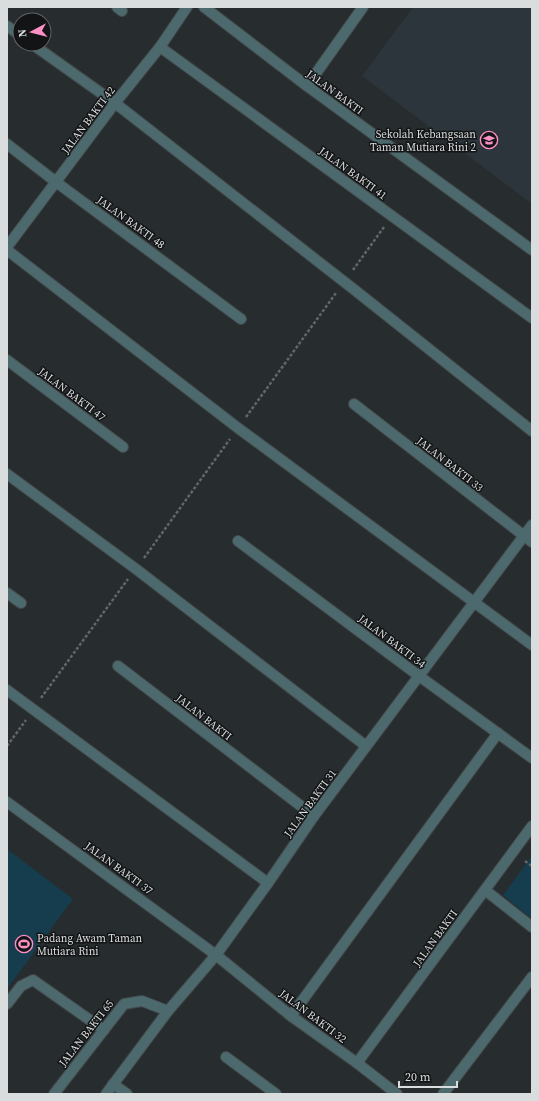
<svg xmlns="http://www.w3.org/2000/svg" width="539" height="1101" viewBox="0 0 539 1101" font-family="'Source Serif 4',serif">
<rect width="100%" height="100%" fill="#272c2e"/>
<polygon fill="#2b353b" points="413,7 532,7 532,204 362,76"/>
<g fill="#153d4d">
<polygon points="7,849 73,899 7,989"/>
<polygon points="532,856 532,919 503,895"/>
</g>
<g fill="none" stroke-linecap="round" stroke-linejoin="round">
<defs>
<g id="minor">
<polyline points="117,7 122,11"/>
<polyline points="204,7 307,86 532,250"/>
<polyline points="7,26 20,35"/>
<polyline points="32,44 115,103 356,291 532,431"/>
<polyline points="160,47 532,318"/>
<polyline points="307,86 363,7"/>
<polyline points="7,144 56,182 241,319"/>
<polyline points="7,247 115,103 160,47 187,7"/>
<polyline points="7,250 238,428 532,645"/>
<polyline points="7,360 123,447"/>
<polyline points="354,404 532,542"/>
<polyline points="7,474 136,569 366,746"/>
<polyline points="238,541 419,676 532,758"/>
<polyline points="7,593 21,603"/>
<polyline points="118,666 314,816"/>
<polyline points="7,690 268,883"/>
<polyline points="7,802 216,955 291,1016 357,1063 397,1094"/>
<polyline points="485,890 532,927"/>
<polyline points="7,1004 21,986 33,980 104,1030"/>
<polyline points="291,1016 498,733"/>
<polyline points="226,1057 276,1094"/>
<polyline points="357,1063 532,826"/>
<polyline points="113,1084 127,1094"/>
<polyline points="54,1094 124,1004 142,1001 168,1011"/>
<polyline points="106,1094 168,1011 216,955 268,883 314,816 532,525"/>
<polyline points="443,1094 532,977"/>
</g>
</defs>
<use href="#minor" stroke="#44484a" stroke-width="12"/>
<g stroke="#636769" stroke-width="2.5" stroke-dasharray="3 2" stroke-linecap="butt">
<polyline points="353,270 384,227"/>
<polyline points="246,417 336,293"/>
<polyline points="144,558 230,439"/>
<polyline points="41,698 128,579"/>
<polyline points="7,746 26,720"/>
<polyline points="525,861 532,866"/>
</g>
<use href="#minor" stroke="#4c6a6d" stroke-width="10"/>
</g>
<defs>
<symbol id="school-ring" viewBox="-11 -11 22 22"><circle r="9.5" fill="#121415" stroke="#fc8fc3" stroke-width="1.5"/><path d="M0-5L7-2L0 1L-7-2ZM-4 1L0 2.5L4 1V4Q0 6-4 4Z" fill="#fc8fc3"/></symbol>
<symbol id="stadium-ring" viewBox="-11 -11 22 22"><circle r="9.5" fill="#121415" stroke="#fc8fc3" stroke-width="1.5"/><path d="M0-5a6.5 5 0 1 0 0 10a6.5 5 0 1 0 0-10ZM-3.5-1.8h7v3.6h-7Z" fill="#fc8fc3"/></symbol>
</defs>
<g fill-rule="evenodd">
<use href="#school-ring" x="479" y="130" width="20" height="20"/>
<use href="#stadium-ring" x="14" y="934" width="20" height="20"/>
</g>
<g text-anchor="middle" stroke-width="3" stroke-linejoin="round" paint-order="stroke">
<g font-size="11" fill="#daddde" stroke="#121415">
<text transform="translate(335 92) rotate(36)" y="4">JALAN BAKTI</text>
<text transform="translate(88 120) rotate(-53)" y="4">JALAN BAKTI 42</text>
<text transform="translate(353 173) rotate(36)" y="4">JALAN BAKTI 41</text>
<text transform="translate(131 222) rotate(36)" y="4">JALAN BAKTI 48</text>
<text transform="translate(72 394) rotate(37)" y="4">JALAN BAKTI 47</text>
<text transform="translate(450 464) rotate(38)" y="4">JALAN BAKTI 33</text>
<text transform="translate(392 641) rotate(37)" y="4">JALAN BAKTI 34</text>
<text transform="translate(204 717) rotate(38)" y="4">JALAN BAKTI</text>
<text transform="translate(310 803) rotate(-54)" y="4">JALAN BAKTI 31</text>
<text transform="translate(119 868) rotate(36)" y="4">JALAN BAKTI 37</text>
<text transform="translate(435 938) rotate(-54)" y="4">JALAN BAKTI</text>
<text transform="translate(313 1016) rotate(37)" y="4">JALAN BAKTI 32</text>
<text transform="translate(86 1033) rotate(-52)" y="4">JALAN BAKTI 65</text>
</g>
<g font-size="11" fill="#daddde" stroke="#121415" text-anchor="end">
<text x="476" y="138">Sekolah Kebangsaan<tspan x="476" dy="13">Taman Mutiara Rini 2</tspan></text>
<text x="37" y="942" text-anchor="start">Padang Awam Taman<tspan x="37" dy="13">Mutiara Rini</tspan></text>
</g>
</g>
<rect width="539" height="1101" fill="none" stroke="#daddde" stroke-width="16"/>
<g transform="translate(32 32) rotate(263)"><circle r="19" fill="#121415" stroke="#626465"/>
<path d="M0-3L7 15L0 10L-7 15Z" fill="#fc8fc3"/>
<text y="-6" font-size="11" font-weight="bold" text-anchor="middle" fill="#daddde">N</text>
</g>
<path d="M399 1081v6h58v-6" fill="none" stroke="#daddde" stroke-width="2"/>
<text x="405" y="1081" font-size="12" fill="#daddde" stroke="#121415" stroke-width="3" paint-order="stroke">20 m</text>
</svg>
